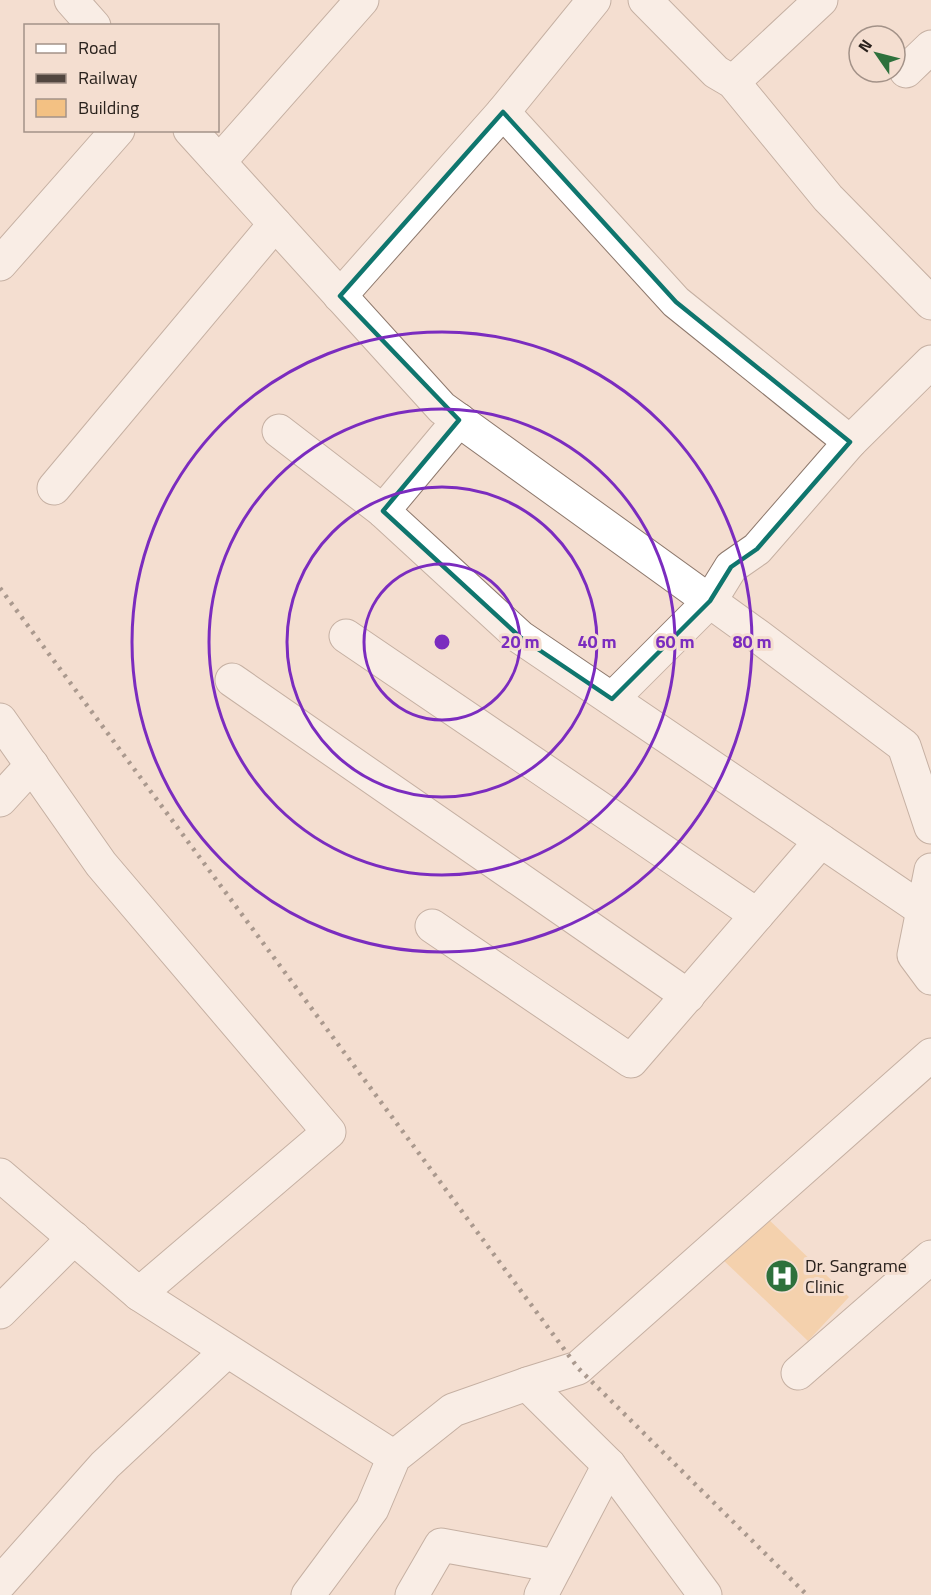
<svg xmlns="http://www.w3.org/2000/svg" width="931" height="1595" viewBox="0 0 931 1595" font-family="'Titillium Web',sans-serif">
<rect width="100%" height="100%" fill="#f4ded0"/>
<polygon fill="#f3c183" points="763,1214 849,1297 808,1341 721,1258"/>
<g fill="none" stroke-linecap="round" stroke-linejoin="round">
<defs>
<g id="minor">
<polyline points="71,0 94,26"/>
<polyline points="645,0 716,72 733,82 828,198 931,303"/>
<polyline points="906,71 931,47"/>
<polyline points="733,82 821,0"/>
<polyline points="503,112 676,302 850,442"/>
<polyline points="190,130 442,408 758,636 904,746 931,827"/>
<polyline points="219,162 362,0"/>
<polyline points="0,264 118,130"/>
<polyline points="340,296 503,112 594,0"/>
<polyline points="279,431 383,511 520,637 923,910"/>
<polyline points="54,488 275,224"/>
<polyline points="383,511 459,420"/>
<polyline points="346,636 757,915"/>
<polyline points="232,680 688,996"/>
<polyline points="612,699 710,601 731,567 757,549 850,442 931,362"/>
<polyline points="0,720 101,864 329,1132 139,1294 394,1457"/>
<polyline points="0,800 32,765"/>
<polyline points="931,870 914,955 931,978"/>
<polyline points="432,926 631,1061 821,841"/>
<polyline points="0,1175 139,1294"/>
<polyline points="0,1312 74,1238"/>
<polyline points="798,1373 931,1257"/>
<polyline points="0,1583 105,1465 227,1351"/>
<polyline points="308,1595 372,1509 394,1457 453,1410 527,1384"/>
<polyline points="412,1595 441,1545 556,1566"/>
<polyline points="541,1595 609,1465"/>
</g>
<polyline id="major" points="705,1595 609,1465 527,1384 578,1368 931,1055"/>
</defs>
<use href="#minor" stroke="#8d786c" stroke-width="35"/>
<use href="#major" stroke="#8d786c" stroke-width="35"/>
<use href="#minor" stroke="#fff" stroke-width="33"/>
<use href="#major" stroke="#fff" stroke-width="33"/>
<polyline stroke="#51463f" stroke-width="4.5" stroke-dasharray="3 6" stroke-linecap="butt" points="0,588 578,1368 807,1595"/>
</g>
<path d="M0 0H931V1595H0ZM503,112L676,302L850,442L757,549L731,567L710,601L612,699L520,637L383,511L459,420L340,296Z" fill="#f4ded0" fill-opacity=".55" fill-rule="evenodd"/>
<path fill="none" stroke="#0f766e" stroke-width="4.5" stroke-linejoin="round" d="M503,112L676,302L850,442L757,549L731,567L710,601L612,699L520,637L383,511L459,420L340,296Z"/>
<g fill="none" stroke="#7b2cbf" stroke-width="3">
<circle cx="442" cy="642" r="78"/>
<circle cx="442" cy="642" r="155"/>
<circle cx="442" cy="642" r="233"/>
<circle cx="442" cy="642" r="310"/>
</g>
<defs>
<symbol id="hospital-disc" viewBox="-11 -11 22 22"><circle r="9.5" fill="#2e713c" stroke="#f4ded0"/><path d="M-5-5h3v3.5h4V-5h3V5h-3V1.5h-4V5h-3Z" fill="#fff"/></symbol>
</defs>
<g fill-rule="evenodd">
<use href="#hospital-disc" x="763" y="1257" width="38" height="38"/>
</g>
<g text-anchor="middle" stroke-width="6" stroke-linejoin="round" paint-order="stroke">
<g font-size="18" fill="#29211c" stroke="#f4ded0" text-anchor="start">
<text x="805" y="1272">Dr. Sangrame<tspan x="805" dy="21">Clinic</tspan></text>
</g>
</g>
<circle cx="442" cy="642" r="9" fill="#7b2cbf" stroke="#f4ded0" stroke-width="3"/>
<g font-size="18" text-anchor="middle" font-weight="bold" fill="#7b2cbf" stroke="#f4ded0" stroke-width="6" stroke-linejoin="round" paint-order="stroke">
<text x="520" y="648">20 m</text>
<text x="597" y="648">40 m</text>
<text x="675" y="648">60 m</text>
<text x="752" y="648">80 m</text>
</g>
<rect x="24" y="24" width="195" height="108" fill="#f4ded0" stroke="#a39288" stroke-width="1.5"/>
<rect x="36" y="44" width="30" height="9" fill="#ffffff" stroke="#a39288" stroke-width="1.5"/>
<text x="78" y="54" font-size="18" fill="#29211c">Road</text>
<rect x="36" y="74" width="30" height="9" fill="#51463f" stroke="#a39288" stroke-width="1.5"/>
<text x="78" y="84" font-size="18" fill="#29211c">Railway</text>
<rect x="36" y="99" width="30" height="18" fill="#f3c183" stroke="#a39288" stroke-width="1.5"/>
<text x="78" y="114" font-size="18" fill="#29211c">Building</text>
<g transform="translate(877 54) rotate(305)"><circle r="28" fill="#f4ded0" stroke="#a39288" stroke-width="1.5"/>
<path d="M0-4.5L10 22L0 15L-10 22Z" fill="#2e713c"/>
<text y="-9" font-size="16" font-weight="bold" text-anchor="middle" fill="#29211c">N</text>
</g>
</svg>
